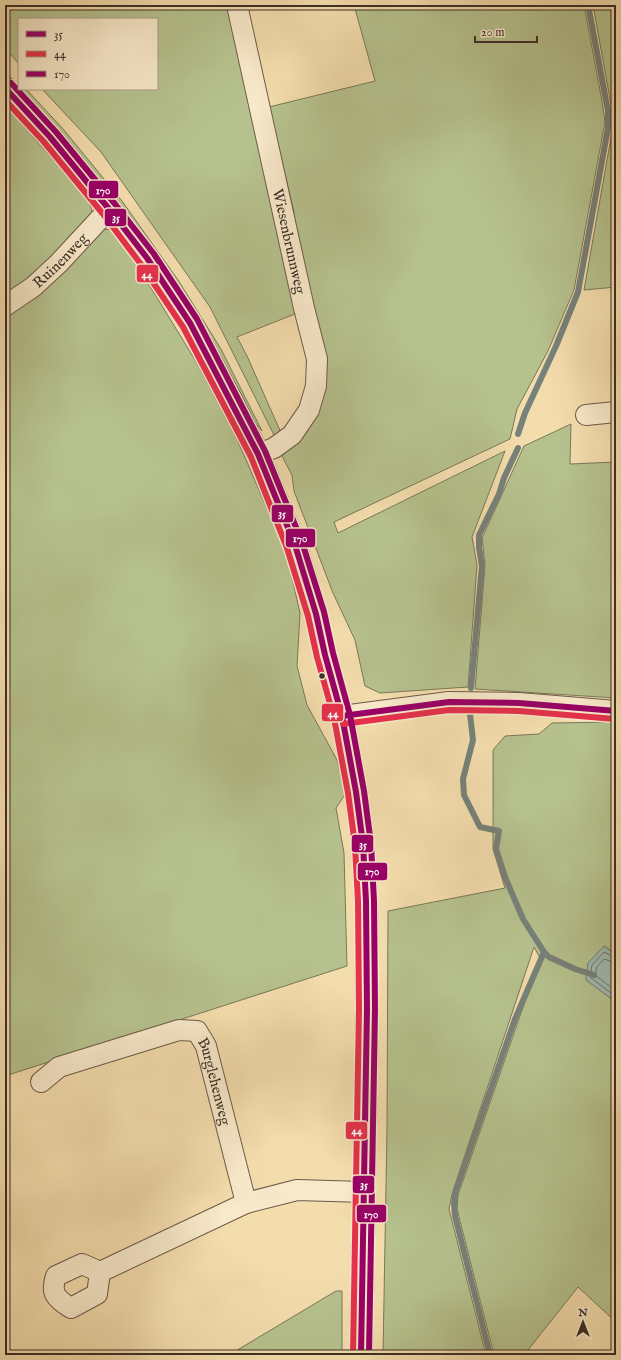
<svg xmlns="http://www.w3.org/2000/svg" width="621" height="1360" viewBox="0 0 621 1360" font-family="'IM FELL English',serif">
<rect width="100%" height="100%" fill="#f4ddad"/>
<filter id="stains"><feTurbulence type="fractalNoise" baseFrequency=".005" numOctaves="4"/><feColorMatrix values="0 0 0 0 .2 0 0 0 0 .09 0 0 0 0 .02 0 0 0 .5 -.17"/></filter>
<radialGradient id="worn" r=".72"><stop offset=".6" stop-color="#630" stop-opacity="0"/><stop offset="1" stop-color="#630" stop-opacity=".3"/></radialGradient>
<g fill="#b6c28e" stroke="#7a785a">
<polygon points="5,5 232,5 300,312 237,337 247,356 282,435 279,438 274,435 210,307 101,152 42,89 157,89 157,19 19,19 19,64 5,48"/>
<polygon points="354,5 584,5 602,101 605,122 574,290 548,351 517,409 510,439 334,522 338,533 505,451 472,537 477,565 468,687 380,693 365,686 355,640 333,593 294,491 292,475 282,456 304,430 316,403 290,228 294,212 269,107 375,81"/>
<polygon points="593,5 616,5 616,287 584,290 614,121"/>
<polygon points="20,89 26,89 64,130 122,201 178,280 221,349 262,431 253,420 174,282 119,203 60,133"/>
<polygon points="5,105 89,200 92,212 84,227 31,282 5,298"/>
<polygon points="101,229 113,230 129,252 197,363 237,439 287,555 300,613 297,666 307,705 337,760 346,793 336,808 344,853 347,966 5,1076 5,310"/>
<polygon points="571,424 570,464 616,462 616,698 475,689 485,565 482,538 524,446"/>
<polygon points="616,722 616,955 605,946 588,963 586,980 616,1002 616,1322 578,1287 524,1355 494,1355 457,1209 458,1195 540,958 534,947 452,1194 449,1209 486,1355 383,1355 387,1130 388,911 505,888 493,849 493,750 505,736 539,734 552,723"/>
<polygon points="336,1291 342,1291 342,1355 229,1355"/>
</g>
<polygon fill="#9ebab2" stroke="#77827a" points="604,946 616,955 616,1002 586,980 588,963"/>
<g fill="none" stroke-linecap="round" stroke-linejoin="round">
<g stroke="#6e746c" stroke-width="1">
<polyline points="616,958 604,952 592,965 590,977 616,997"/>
<polyline points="616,963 604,959 597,967 595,975 616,991"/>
</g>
<g stroke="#77827a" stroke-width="6">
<polyline points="518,434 525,413 556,346 578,292 608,128 608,111 588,5"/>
<polyline points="471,688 482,566 479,547 479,535 499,494 504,478 518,448"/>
<polyline points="470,714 473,740 463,779 464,795 480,827 499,831 496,849 505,877 523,919 544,952 549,957 575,969 594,975"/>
<polyline points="490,1355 455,1216 454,1203 456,1190 515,1019 544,952"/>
</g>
<defs>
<g id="minor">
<path id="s1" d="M237,5L304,308L317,359L316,386L309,410L292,435L274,448L258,454"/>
<path id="s2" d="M5,306L33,287L59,263L109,209"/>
<polyline points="586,415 616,412"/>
<polyline points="342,716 449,702 519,703 616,711"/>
<path id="s3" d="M41,1082L59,1067L179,1030L197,1031L206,1046L246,1203"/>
<path d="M100,1272L97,1294L71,1308C56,1299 50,1293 56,1276L82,1264L100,1272L246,1203L297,1190L364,1192"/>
</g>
<polyline id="primary" points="5,88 50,137 109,209 147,258 190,323 233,404 258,454 295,545 316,614 325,655 342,716 356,792 363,844 366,901 367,1009 361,1355"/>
</defs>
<use href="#minor" stroke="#6b5a48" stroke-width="22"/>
<use href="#primary" stroke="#3d2e27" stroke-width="24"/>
<use href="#minor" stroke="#f8e9ca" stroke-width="20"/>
<use href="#primary" stroke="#f4ddad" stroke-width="22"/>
<defs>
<g id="bus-1">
<polyline points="5,88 50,137 109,209 147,258 190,323 258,454 295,545 316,614 325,655 342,716 356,792 363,844 366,901 367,1009 361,1355"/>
<polyline points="342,716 449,702 519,703 616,711"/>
</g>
<g id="bus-2">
<polyline points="5,100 44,142 103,214 140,263 183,327 251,457 287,548 308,616 317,657 334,718 348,793 355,845 358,901 359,1009 353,1355"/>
<polyline points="343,724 449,710 519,711 615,719"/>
</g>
<polyline id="bus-3" points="11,83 56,132 115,204 154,254 197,319 265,451 302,542 324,612 333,653 350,715 364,791 371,844 374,901 375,1009 369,1355"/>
</defs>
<use href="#bus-1" stroke="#f8e9ca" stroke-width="9"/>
<use href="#bus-2" stroke="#f8e9ca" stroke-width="9"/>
<use href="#bus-3" stroke="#f8e9ca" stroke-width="9"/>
<use href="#bus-1" stroke="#906" stroke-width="6"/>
<use href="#bus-2" stroke="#e5314c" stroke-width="6"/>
<use href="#bus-3" stroke="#906" stroke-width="6"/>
</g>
<circle fill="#3d2e27" stroke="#f8e9ca" stroke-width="1.5" cx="322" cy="676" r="3.5"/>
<g text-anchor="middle" stroke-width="3.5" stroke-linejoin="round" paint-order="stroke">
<g font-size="15" fill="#3d2e27" stroke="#f8e9ca">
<text dy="5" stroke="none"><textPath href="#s1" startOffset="242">Wiesenbrunnweg</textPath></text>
<text dy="5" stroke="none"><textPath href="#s2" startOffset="72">Ruinenweg</textPath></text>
<text dy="5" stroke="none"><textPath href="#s3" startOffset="221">Burglehenweg</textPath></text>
</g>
</g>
<g stroke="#f8e9ca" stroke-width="1.5">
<rect x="88" y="180" width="31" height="19" rx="4" fill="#906"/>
<rect x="104" y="208" width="23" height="19" rx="4" fill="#906"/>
<rect x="136" y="264" width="23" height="19" rx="4" fill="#e5314c"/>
<rect x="271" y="504" width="23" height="19" rx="4" fill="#906"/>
<rect x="285" y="528" width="31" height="20" rx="4" fill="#906"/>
<rect x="321" y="703" width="23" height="19" rx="4" fill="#e5314c"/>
<rect x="351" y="834" width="23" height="19" rx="4" fill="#906"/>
<rect x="357" y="862" width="31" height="19" rx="4" fill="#906"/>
<rect x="345" y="1121" width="23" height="19" rx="4" fill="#e5314c"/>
<rect x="352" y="1175" width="23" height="19" rx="4" fill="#906"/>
<rect x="356" y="1204" width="31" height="19" rx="4" fill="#906"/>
</g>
<g font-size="11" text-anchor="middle" font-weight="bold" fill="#fff">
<text x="103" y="194">170</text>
<text x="116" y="221">35</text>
<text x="147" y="278">44</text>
<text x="282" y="517">35</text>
<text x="300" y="542">170</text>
<text x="333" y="717">44</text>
<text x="363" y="848">35</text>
<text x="372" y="875">170</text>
<text x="357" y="1134">44</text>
<text x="364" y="1188">35</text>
<text x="371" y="1218">170</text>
</g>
<rect width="621" height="1360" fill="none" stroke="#f4ddad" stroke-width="20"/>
<rect x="6" y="6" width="609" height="1348" fill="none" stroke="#3d2e27" stroke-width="2"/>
<rect x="10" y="10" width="601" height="1340" fill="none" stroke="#3d2e27"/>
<rect x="18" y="18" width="140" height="72" fill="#f8e9ca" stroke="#ad9e89"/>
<rect x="26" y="31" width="20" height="6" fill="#990066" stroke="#ad9e89"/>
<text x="54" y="38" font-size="12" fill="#3d2e27">35</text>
<rect x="26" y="51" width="20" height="6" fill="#e5314c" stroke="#ad9e89"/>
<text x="54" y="58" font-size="12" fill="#3d2e27">44</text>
<rect x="26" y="71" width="20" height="6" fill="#990066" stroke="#ad9e89"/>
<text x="54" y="78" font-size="12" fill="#3d2e27">170</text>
<g transform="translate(583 1322)" stroke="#f8e9ca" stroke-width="3" paint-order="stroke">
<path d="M0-3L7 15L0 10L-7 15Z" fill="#3d2e27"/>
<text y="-6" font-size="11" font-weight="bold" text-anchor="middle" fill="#3d2e27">N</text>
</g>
<path d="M475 36v6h62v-6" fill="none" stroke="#3d2e27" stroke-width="2"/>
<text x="481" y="36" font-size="12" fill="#3d2e27" stroke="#f8e9ca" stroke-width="3" paint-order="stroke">20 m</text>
<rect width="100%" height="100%" filter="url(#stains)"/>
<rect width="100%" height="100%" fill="url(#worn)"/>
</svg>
